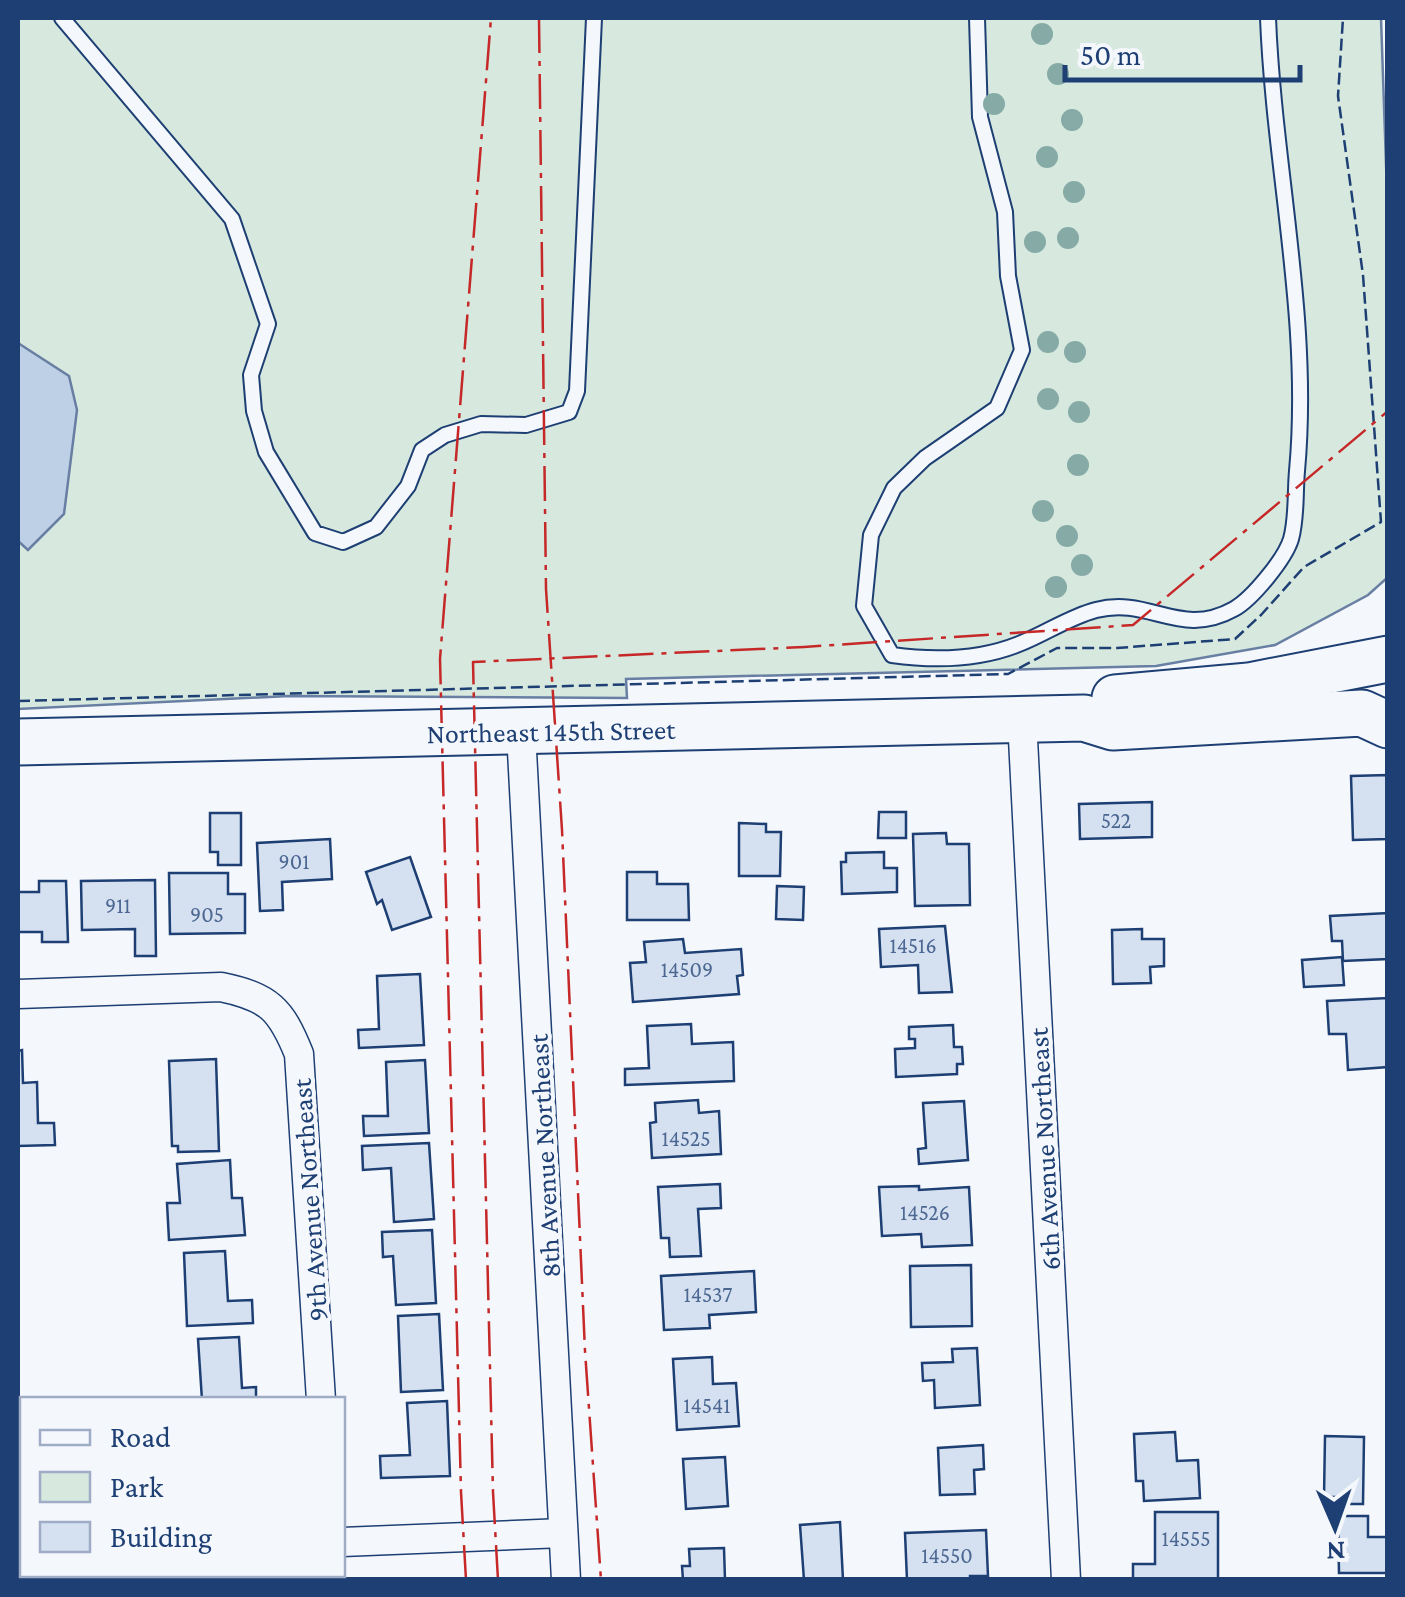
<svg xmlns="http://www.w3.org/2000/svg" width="1405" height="1597" viewBox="0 0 1405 1597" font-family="'Crimson Pro',serif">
<rect width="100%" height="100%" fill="#f4f7fb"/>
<polygon fill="#d7e8df" stroke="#687fa3" stroke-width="2.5" points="18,18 1381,18 1388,222 1387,578 1368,595 1275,645 1156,666 626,679 627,698 289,696 18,709"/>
<polygon fill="#bed0e5" stroke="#687fa3" stroke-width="2.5" points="18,343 69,376 77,410 64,514 28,550 18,541"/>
<g fill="#d5e0f0" stroke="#1d3f73" stroke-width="2.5">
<polygon points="1388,775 1388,839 1353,840 1351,776"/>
<polygon points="1152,802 1152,837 1080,839 1079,804"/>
<polygon points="879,812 906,812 906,838 878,838"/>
<polygon points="210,813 241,813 241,865 218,865 218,852 210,852"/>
<polygon points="739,823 766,824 766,832 781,832 780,876 739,876"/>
<polygon points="946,833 947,844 969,844 970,905 915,906 913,834"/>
<polygon points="330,839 332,879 282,882 283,910 260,911 257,843"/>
<polygon points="884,852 884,868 897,868 897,892 842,894 841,862 846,862 846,853"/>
<polygon points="410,857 431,917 392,930 382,900 377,904 366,872"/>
<polygon points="627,872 657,872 657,884 688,884 689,920 627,920"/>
<polygon points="169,873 228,873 228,894 245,894 245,933 170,934"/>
<polygon points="155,880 156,956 135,956 135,929 82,930 81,881"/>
<polygon points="39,881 66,881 68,942 42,942 42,932 18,932 18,892 39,892"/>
<polygon points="777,886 804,887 803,920 776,919"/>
<polygon points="1388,913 1388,959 1343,961 1342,941 1332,941 1330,916"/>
<polygon points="945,926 952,992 919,993 918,965 881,967 879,929"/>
<polygon points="1142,929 1142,939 1164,939 1164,966 1150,967 1151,983 1113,984 1112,930"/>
<polygon points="683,939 685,953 741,949 743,975 737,976 739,994 633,1002 630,963 646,962 644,942"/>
<polygon points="1342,957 1344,985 1304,987 1302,960"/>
<polygon points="420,974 424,1045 359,1048 358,1030 379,1029 377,976"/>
<polygon points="1388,998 1388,1067 1348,1070 1346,1034 1329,1034 1327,1001"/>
<polygon points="691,1024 692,1044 733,1042 734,1081 625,1085 625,1069 649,1068 647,1026"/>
<polygon points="953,1025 954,1047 962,1047 963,1064 957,1064 957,1074 896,1077 895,1049 915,1048 915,1039 909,1039 909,1027"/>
<polygon points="22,1050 23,1083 37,1082 38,1123 54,1123 55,1145 18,1146 18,1051"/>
<polygon points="216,1059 219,1151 178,1152 178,1146 172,1146 169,1061"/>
<polygon points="425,1060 429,1133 364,1136 363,1116 388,1116 386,1062"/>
<polygon points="698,1100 699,1113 719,1111 721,1154 652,1158 650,1123 656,1122 655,1103"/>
<polygon points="964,1101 968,1160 919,1164 918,1149 926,1148 923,1103"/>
<polygon points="429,1143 434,1219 394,1222 391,1168 363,1170 362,1146"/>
<polygon points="230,1160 232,1198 242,1198 245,1235 169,1240 167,1203 180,1203 177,1164"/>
<polygon points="720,1184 721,1208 698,1209 701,1256 670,1257 669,1238 661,1238 658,1187"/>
<polygon points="919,1186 919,1190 969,1187 972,1245 922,1247 921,1234 882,1236 879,1187"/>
<polygon points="432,1230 436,1303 396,1305 393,1256 383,1257 382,1232"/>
<polygon points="225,1251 228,1301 252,1300 253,1323 187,1326 184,1253"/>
<polygon points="971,1265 972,1326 911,1327 910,1266"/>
<polygon points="754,1271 756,1312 709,1315 710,1328 664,1330 661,1276"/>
<polygon points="439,1314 443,1390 401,1392 398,1316"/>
<polygon points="239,1337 242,1388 256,1387 256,1400 202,1400 198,1339"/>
<polygon points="977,1348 980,1405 935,1408 934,1380 923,1381 922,1363 953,1362 952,1349"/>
<polygon points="712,1357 713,1384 736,1383 739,1426 677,1430 673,1359"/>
<polygon points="447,1401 450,1476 381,1478 380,1456 410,1455 407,1403"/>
<polygon points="1175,1432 1177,1461 1198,1460 1200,1498 1144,1501 1143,1481 1136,1481 1134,1434"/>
<polygon points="1325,1436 1364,1437 1363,1504 1349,1504 1349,1497 1324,1497"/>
<polygon points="983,1445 984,1469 974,1470 975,1494 940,1495 938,1448"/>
<polygon points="725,1457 728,1506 686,1509 683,1459"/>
<polygon points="1155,1512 1218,1512 1218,1580 1133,1580 1133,1564 1155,1564"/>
<polygon points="1338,1516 1368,1516 1368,1537 1388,1537 1388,1573 1339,1573"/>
<polygon points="840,1522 843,1580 804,1580 800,1525"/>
<polygon points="986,1530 988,1576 970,1576 970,1580 907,1580 905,1533"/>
<polygon points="724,1548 725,1580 683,1580 682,1566 690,1566 689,1549"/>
</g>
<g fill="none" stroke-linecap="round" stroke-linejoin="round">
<defs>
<g id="lane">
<polyline points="62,18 232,219 268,324 251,375 254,411 266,452 315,533 343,542 376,527 408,486 422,450 445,435 481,424 526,425 569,412 577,391 594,18"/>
<path d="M977,18L980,117L1005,212L1008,276L1022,350L997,408L925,458L894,488L871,535L864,606L892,655C935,661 979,660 1019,644C1045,634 1069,617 1096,610C1150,596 1180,639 1234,609C1252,599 1285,559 1291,539C1297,518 1295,492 1297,471C1311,318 1274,170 1268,18"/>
</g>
<g id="street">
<polyline points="1022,719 1066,1580"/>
<polyline points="521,732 566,1580"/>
<path d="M18,994L221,987C269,997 281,1009 299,1054L321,1400"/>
<polyline points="342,1542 563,1533"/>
<polyline points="18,1574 22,1573"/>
</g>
<g id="primary">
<polyline points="1115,698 1249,686 1388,659"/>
<polyline points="18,742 1084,718 1113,727 1362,713 1388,725"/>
</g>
</defs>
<use href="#lane" stroke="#1d3f73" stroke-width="18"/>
<use href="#street" stroke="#1d3f73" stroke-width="31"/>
<use href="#primary" stroke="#1d3f73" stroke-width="49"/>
<use href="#lane" stroke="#f4f7fb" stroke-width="14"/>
<use href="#street" stroke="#f4f7fb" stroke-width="28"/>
<use href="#primary" stroke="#f4f7fb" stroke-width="45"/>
<polyline stroke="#1d3f73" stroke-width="2.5" stroke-dasharray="12 5" stroke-linecap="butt" points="18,701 1008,674 1057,648 1117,648 1235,639 1261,615 1304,567 1381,522 1363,275 1338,96 1343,18"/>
<g stroke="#c62828" stroke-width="2.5" stroke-dasharray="35 8 5 8" stroke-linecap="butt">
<polyline points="539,18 546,589 562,830 585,1351 601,1580"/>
<polyline points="466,1580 461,1492 440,659 491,18"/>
<polyline points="498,1580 493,1492 473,662 804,647 1133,625 1388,411"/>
</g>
</g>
<g fill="#86aba6">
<circle cx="1042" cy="34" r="11"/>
<circle cx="1058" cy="74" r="11"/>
<circle cx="994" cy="104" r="11"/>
<circle cx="1072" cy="120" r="11"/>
<circle cx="1047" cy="157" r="11"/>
<circle cx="1074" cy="192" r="11"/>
<circle cx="1068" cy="238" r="11"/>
<circle cx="1035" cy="242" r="11"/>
<circle cx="1048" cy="342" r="11"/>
<circle cx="1075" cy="352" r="11"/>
<circle cx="1048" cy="399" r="11"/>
<circle cx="1079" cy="412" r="11"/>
<circle cx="1078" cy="465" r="11"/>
<circle cx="1043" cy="511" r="11"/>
<circle cx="1067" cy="536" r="11"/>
<circle cx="1082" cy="565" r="11"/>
<circle cx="1056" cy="587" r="11"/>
</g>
<g text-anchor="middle" stroke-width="8" stroke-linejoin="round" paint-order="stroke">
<g font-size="22" fill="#4b6792">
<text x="1116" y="828">522</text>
<text x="294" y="869">901</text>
<text x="118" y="913">911</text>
<text x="207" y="922">905</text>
<text x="913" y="953">14516</text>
<text x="687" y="977">14509</text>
<text x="686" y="1146">14525</text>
<text x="925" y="1220">14526</text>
<text x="708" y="1302">14537</text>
<text x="707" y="1413">14541</text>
<text x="1186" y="1546">14555</text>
<text x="947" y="1563">14550</text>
</g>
<g font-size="28" fill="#1d3f73" stroke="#f4f7fb">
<text transform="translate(551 731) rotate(-1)" y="10">Northeast 145th Street</text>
<text transform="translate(1044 1149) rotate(-93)" y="10">6th Avenue Northeast</text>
<text transform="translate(544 1156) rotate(-93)" y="10">8th Avenue Northeast</text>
<text transform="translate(309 1200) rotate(-94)" y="10">9th Avenue Northeast</text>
</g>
</g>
<rect width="1405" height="1597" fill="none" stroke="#1d3f73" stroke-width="40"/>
<rect x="20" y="1397" width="325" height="180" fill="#f4f7fb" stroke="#9eadc5" stroke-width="2.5"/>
<rect x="40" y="1430" width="50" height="15" fill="#f4f7fb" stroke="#9eadc5" stroke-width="2.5"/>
<text x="110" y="1447" font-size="30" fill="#1d3f73">Road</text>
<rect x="40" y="1472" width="50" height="30" fill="#d7e8df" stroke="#9eadc5" stroke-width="2.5"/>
<text x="110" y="1497" font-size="30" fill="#1d3f73">Park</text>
<rect x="40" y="1522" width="50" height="30" fill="#d5e0f0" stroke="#9eadc5" stroke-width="2.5"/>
<text x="110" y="1547" font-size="30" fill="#1d3f73">Building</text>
<g transform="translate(1335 1527) rotate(178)" stroke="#f4f7fb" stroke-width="8" paint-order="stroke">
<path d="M0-8L18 38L0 25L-18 38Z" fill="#1d3f73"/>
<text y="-15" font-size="28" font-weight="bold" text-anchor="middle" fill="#1d3f73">N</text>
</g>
<path d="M1065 65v15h235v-15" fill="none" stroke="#1d3f73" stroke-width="5"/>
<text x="1080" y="65" font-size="30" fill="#1d3f73" stroke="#f4f7fb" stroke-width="8" paint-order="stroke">50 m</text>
</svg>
